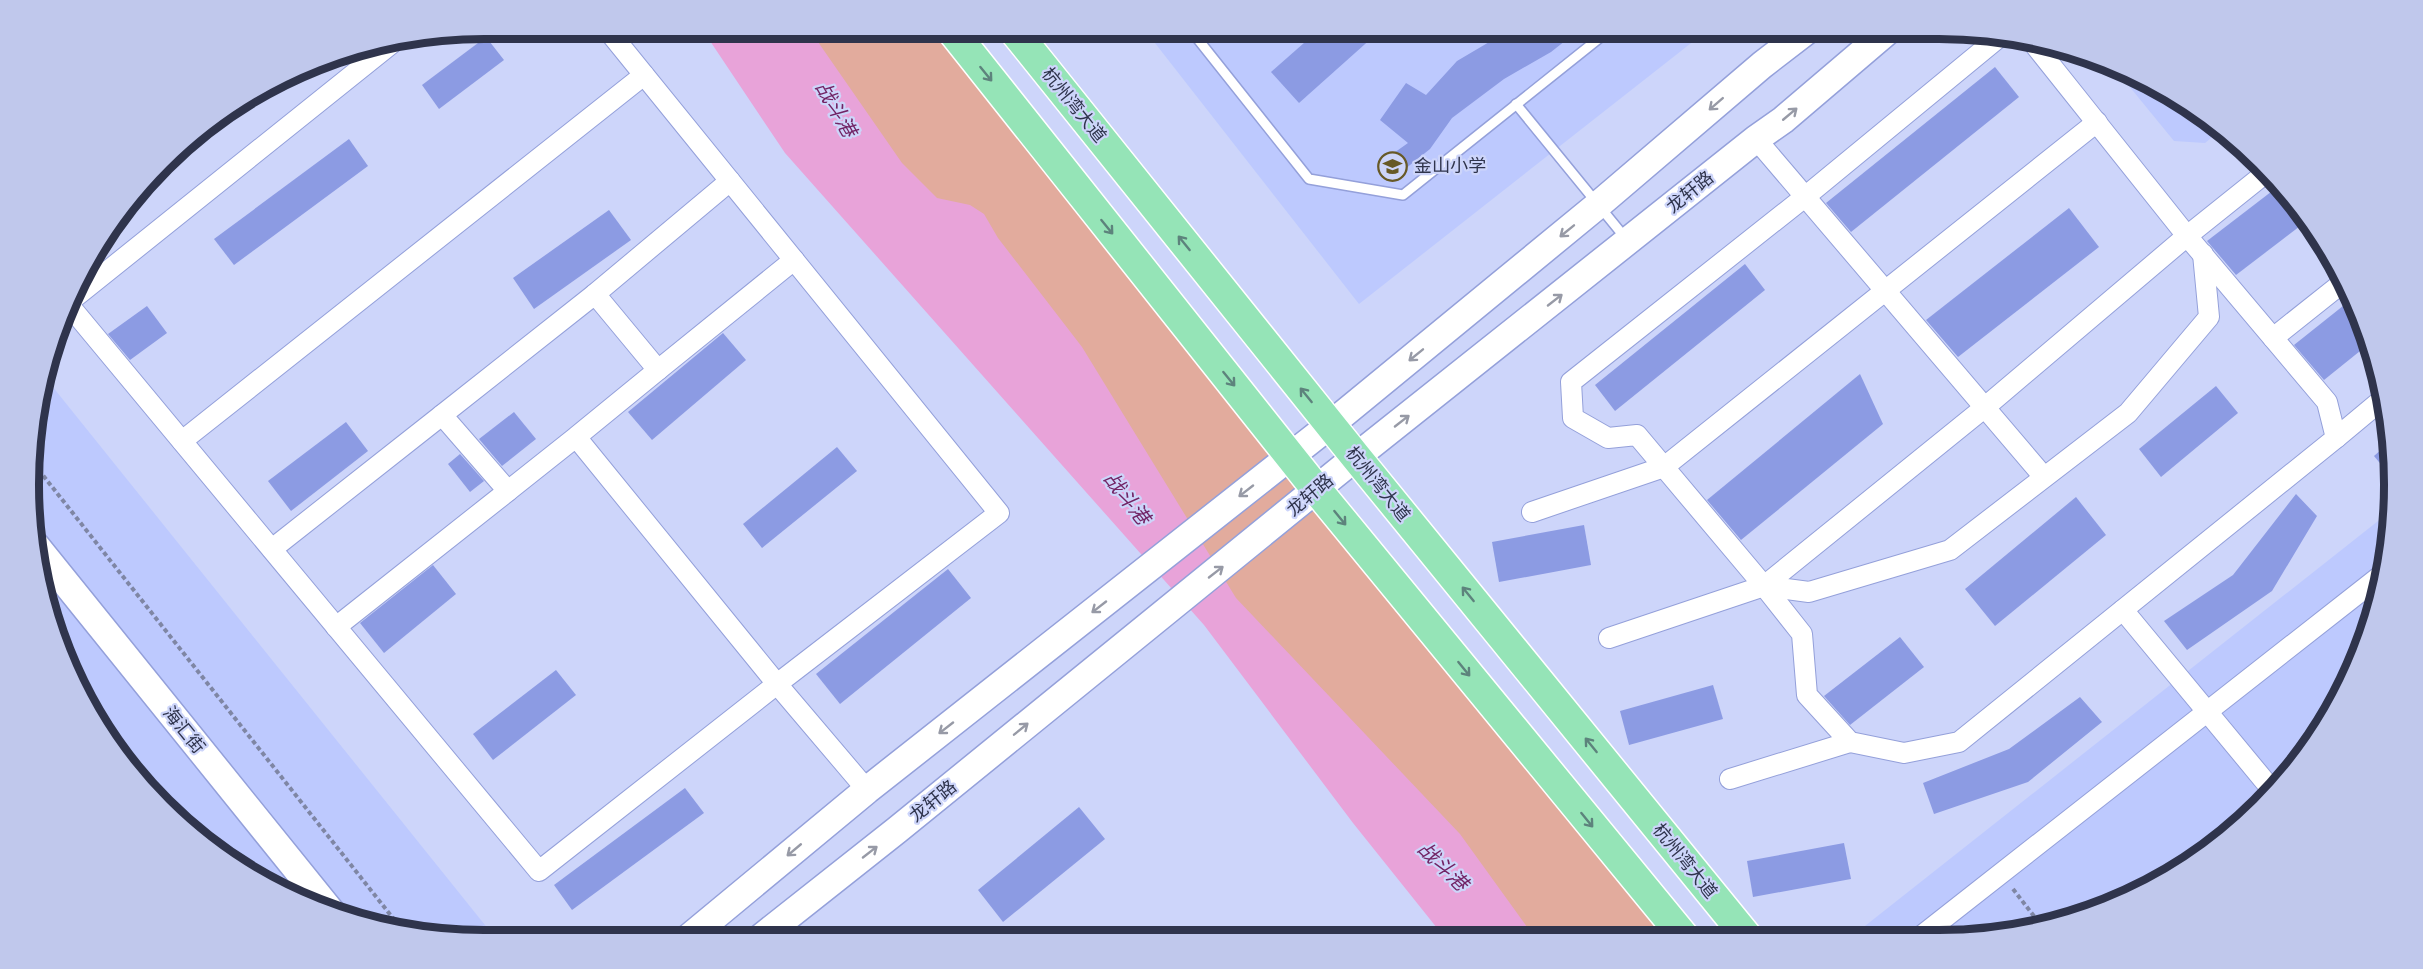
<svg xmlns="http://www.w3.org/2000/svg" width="2423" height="969" viewBox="0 0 2423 969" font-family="Georgia,'Noto Sans SC',serif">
<rect width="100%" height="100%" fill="#cdd5fa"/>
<g fill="#bdc9fe">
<polygon points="1144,29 1709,29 1359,304"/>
<polygon points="2111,64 2166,89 2222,129 2205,143 2174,141"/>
<polygon points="44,376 497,940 484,940 338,916 207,846 141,785 90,713 37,573 32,425"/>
<polygon points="2392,510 2391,544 2370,631 2318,738 2239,828 2140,894 1998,937 1851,937"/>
</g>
<polygon fill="#e2ab9d" points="798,29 930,29 1671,937 1525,938 1229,601"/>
<polygon fill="#e8a3d9" points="702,29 809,29 902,163 937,198 970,205 984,214 998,238 1082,347 1236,598 1460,834 1535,938 1445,938 1353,823 1204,625 785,153"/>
<g fill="#8c9be3">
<polygon points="1321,28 1383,28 1299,103 1271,72"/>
<polygon points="1491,28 1554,28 1565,41 1551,52 1504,79 1452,118 1430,149 1395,177 1384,160 1408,143 1380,120 1406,83 1426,95 1457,61 1496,38"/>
<polygon points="486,37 504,60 439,109 422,85"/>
<polygon points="1995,67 2019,97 1851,232 1826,203"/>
<polygon points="349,139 368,166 234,265 214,239"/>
<polygon points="2280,185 2300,207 2308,220 2236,275 2207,241"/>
<polygon points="2069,208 2099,247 1958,357 1926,320"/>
<polygon points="609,210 631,240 534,309 513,278"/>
<polygon points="1745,264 1765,290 1615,411 1595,385"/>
<polygon points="2353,298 2370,343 2324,380 2294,345"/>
<polygon points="147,306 167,333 130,360 108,334"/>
<polygon points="723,333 746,360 652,440 628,412"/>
<polygon points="1860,374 1883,424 1741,540 1707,500"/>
<polygon points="2216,386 2238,413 2161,477 2139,449"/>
<polygon points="514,412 536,439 502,466 479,439"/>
<polygon points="346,422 368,451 291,511 268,481"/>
<polygon points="2391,441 2393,454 2393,479 2374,456"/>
<polygon points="837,447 857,471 762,548 743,524"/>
<polygon points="460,454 484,481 470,492 448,464"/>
<polygon points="2296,494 2317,516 2272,591 2187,650 2164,621 2233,575"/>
<polygon points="2076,497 2106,535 1995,626 1965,589"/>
<polygon points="1584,525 1591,565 1499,582 1492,542"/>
<polygon points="433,565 456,594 384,653 360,623"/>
<polygon points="948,569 971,598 840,704 816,674"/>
<polygon points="1900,637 1924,667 1850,725 1824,696"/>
<polygon points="556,670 576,695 493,760 473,734"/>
<polygon points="1713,685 1723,719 1629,745 1620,711"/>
<polygon points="2080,697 2102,722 2028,782 1934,814 1923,783 2009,749"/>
<polygon points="685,788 704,813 572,910 554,885"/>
<polygon points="1079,807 1105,839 1003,922 978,890"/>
<polygon points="1844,843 1851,879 1753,897 1747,861"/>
</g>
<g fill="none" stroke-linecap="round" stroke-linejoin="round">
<defs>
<g id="lane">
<polyline points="1189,28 1309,179 1403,195 1612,28"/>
<polyline points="1516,104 1627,240"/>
</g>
<g id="street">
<polyline points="1998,38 1806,196 1571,382 1573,418 1608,438 1637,435 1764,586 1802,634 1807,695 1850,742 1904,753 1959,742 2336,438 2327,402 2187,236 2034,44"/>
<polyline points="1756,139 2044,477"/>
<polyline points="595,294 730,181"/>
<polyline points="69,302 391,44"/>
<polyline points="68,304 539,871 777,684 999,513 606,28"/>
<polyline points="2273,338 2346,280"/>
<polyline points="658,370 794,260"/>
<polyline points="576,437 508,491 442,415 595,294 658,370 576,437 777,684 867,790"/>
<polyline points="2336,438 2384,398"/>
<polyline points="182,441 644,75"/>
<polyline points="1532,512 1664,467 2097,122"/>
<polyline points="272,549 442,415"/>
<polyline points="1764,586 1809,592 1950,550 2128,413 2209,317 2203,254"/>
<polyline points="2123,610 2272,790"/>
<polyline points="336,627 508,491"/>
<polyline points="1609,638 1764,586 1984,408 2187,236 2267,172"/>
<polyline points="1730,779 1850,742"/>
<polyline points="1920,937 2384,573"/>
</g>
<g id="secondary">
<polyline points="36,546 332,913"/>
<polyline points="686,940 867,790 1330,425 1598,205 1762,65 1810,28"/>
<polyline points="758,940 897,830 1356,457 1756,139 1783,120 1891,28"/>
</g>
<g id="primary">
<polyline points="950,28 1317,490 1684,937"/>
<polyline points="1012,28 1356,457 1747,937"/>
</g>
</defs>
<use href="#lane" stroke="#94a0da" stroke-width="12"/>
<use href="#street" stroke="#94a0da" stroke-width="22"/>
<use href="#secondary" stroke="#94a0da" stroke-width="30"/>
<use href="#primary" stroke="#fff" stroke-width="33"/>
<g stroke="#7f86a4" stroke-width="4" stroke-dasharray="4.5 3" stroke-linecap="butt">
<polyline points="1243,31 1247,28"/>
<polyline points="34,464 400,927"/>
<polyline points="107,737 156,799"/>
<polyline points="2013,889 2040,924"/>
</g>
<use href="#lane" stroke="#fff" stroke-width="9"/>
<use href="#street" stroke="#fff" stroke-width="20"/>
<use href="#secondary" stroke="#fff" stroke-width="27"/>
<use href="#primary" stroke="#95e4b7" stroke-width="30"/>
</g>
<defs><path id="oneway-shaft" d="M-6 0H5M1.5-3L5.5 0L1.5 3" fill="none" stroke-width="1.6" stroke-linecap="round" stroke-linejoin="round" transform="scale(1.5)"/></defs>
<g stroke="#5d837c">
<use href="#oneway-shaft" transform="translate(986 74) rotate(51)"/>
<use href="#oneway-shaft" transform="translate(1107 227) rotate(51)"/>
<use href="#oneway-shaft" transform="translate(1184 243) rotate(-129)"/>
<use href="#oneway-shaft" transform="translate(1229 379) rotate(51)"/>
<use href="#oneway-shaft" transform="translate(1306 395) rotate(-129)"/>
<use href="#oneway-shaft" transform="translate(1340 518) rotate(51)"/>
<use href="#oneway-shaft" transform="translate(1468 594) rotate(-129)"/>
<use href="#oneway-shaft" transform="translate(1464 669) rotate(51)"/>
<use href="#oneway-shaft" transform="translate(1591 745) rotate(-129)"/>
<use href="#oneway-shaft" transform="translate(1587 820) rotate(51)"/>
</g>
<g stroke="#979aa6">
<use href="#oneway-shaft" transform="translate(1716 104) rotate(139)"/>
<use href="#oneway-shaft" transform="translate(1790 114) rotate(-40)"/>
<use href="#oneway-shaft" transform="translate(1567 231) rotate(141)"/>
<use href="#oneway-shaft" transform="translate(1555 300) rotate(-38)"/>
<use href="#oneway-shaft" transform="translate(1416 355) rotate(141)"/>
<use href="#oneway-shaft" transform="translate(1402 421) rotate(-38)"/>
<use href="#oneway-shaft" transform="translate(1246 491) rotate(142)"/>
<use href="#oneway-shaft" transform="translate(1216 572) rotate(-38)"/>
<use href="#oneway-shaft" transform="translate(1099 607) rotate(142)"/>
<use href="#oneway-shaft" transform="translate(946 728) rotate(142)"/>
<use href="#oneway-shaft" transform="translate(1021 729) rotate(-39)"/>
<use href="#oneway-shaft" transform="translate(794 850) rotate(140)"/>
<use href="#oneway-shaft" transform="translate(870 852) rotate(-38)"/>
</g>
<defs>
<symbol id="school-ring" viewBox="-11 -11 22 22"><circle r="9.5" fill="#cdd5fa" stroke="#675926" stroke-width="1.5"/><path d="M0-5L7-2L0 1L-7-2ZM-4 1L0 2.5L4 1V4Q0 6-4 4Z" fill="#675926"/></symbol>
</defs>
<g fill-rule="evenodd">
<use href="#school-ring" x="1376" y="150" width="33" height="33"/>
</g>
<g text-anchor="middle" stroke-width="4.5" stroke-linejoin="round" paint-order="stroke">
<g font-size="18" fill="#2f344c" stroke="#cdd5fa">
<text transform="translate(1074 105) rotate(51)" y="6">杭州湾大道</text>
<text transform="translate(1690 192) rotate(-39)" y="6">龙轩路</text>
<text transform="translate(1378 484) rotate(51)" y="6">杭州湾大道</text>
<text transform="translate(1310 495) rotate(-40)" y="6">龙轩路</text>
<text transform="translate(184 730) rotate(51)" y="6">海汇街</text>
<text transform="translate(933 801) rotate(-39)" y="6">龙轩路</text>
<text transform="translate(1685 861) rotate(51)" y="6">杭州湾大道</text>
</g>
<g font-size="18" fill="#2f344c" stroke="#cdd5fa" text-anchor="start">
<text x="1414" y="172">金山小学</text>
</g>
<g font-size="20" font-style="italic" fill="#722365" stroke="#cdd5fa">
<text transform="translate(836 109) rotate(60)" y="7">战斗港</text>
<text transform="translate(1127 498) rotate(52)" y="7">战斗港</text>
<text transform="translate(1443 866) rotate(44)" y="7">战斗港</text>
</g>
</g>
<path d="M0 0H2423V969H0ZM484 39H1939A445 445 0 0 1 2384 484V485A445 445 0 0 1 1939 930H484A445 445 0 0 1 39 485V484A445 445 0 0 1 484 39Z" fill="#c0c8ec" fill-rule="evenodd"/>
<path fill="none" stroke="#2f344c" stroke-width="8" d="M484 39H1939A445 445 0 0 1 2384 484V485A445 445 0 0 1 1939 930H484A445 445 0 0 1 39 485V484A445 445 0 0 1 484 39Z"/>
</svg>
